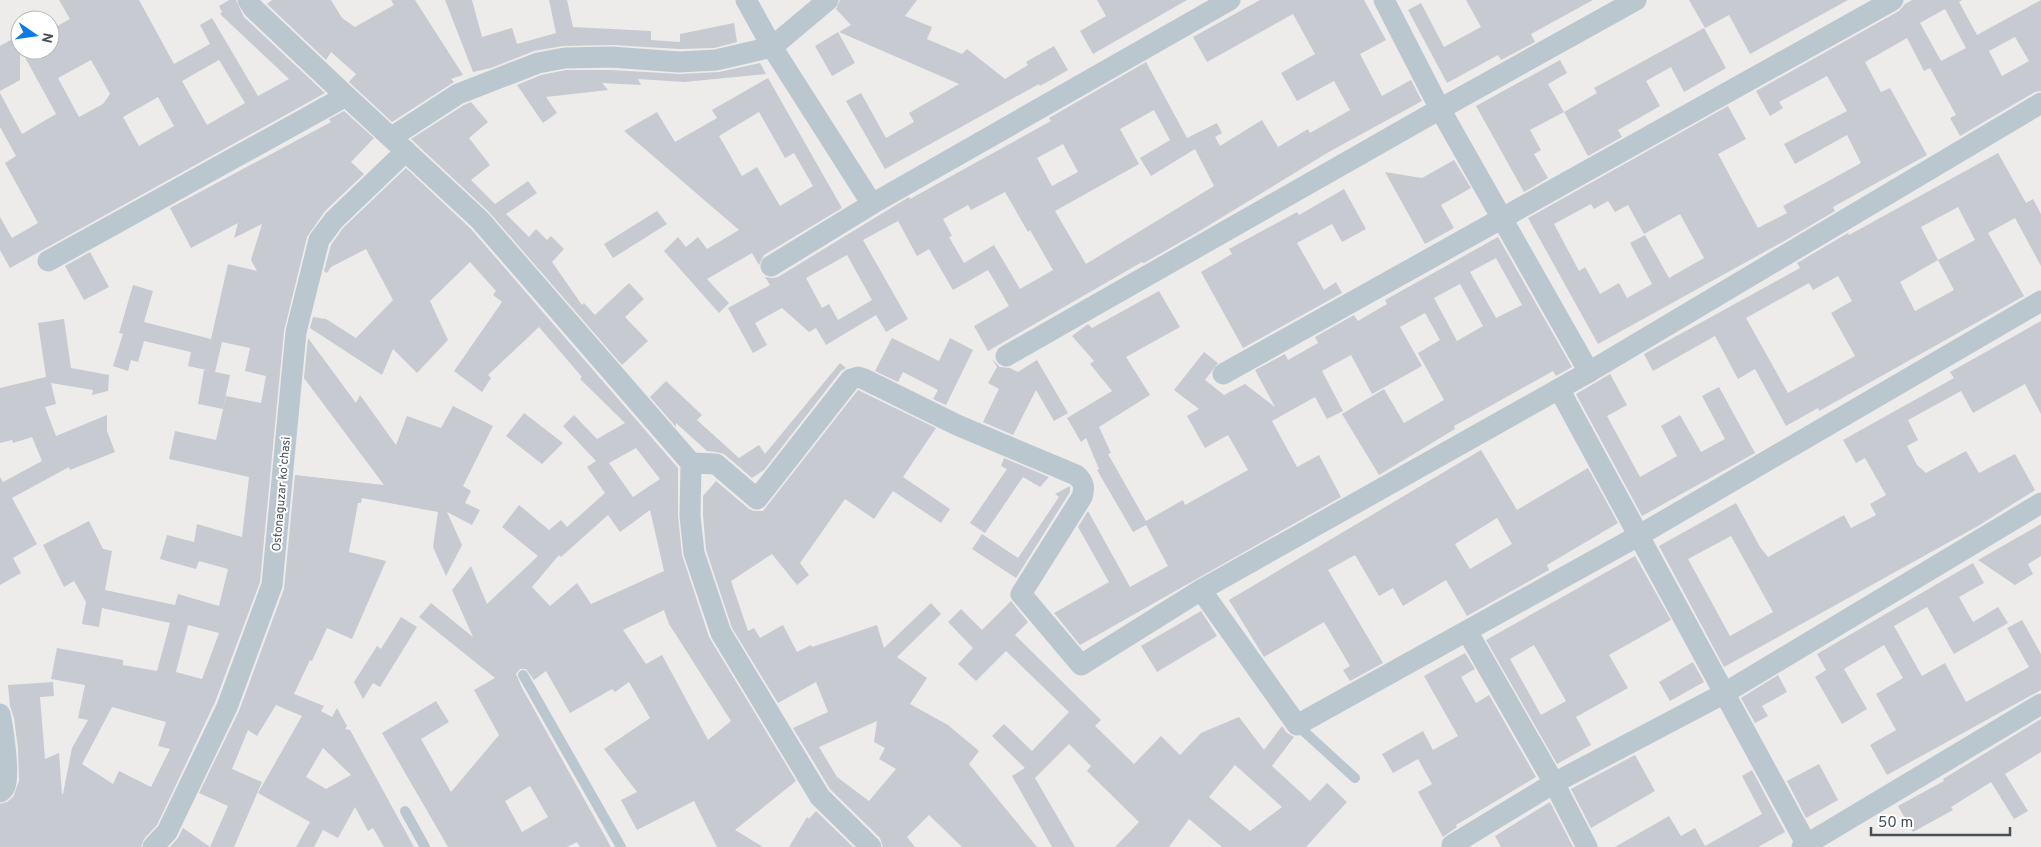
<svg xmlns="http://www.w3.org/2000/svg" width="2041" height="847" viewBox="0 0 2041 847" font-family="Overpass,sans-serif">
<rect width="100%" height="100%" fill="#eeebeb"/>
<g fill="#c7cad1" fill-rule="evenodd">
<path d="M59,0H139L174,64L210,44L200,25L212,18L258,96L289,79L220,14L222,12L219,6L229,0H236L244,17L325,93L10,268L0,250V217L12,238L38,223L5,163L16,156L0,127V93L22,134L56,114L21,50H50V30L70,19ZM91,60L110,94L103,104L79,117L58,78ZM219,60L245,103L207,125L182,81ZM158,97L174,126L139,146L123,117Z"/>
<polygon points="272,0 331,0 342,18 355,27 394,5 391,0 415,0 463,75 451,79 454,82 392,122 349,82 356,74 331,52 326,60 267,4"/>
<polygon points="445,0 472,0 482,37 512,28 517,44 556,33 549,0 567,0 573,27 651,31 651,40 680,42 680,34 734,23 737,42 714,48 679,49 612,45 563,46 534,51 491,68 473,72"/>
<polygon points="840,0 917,0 905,16 932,27 927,39 962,54 967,49 1005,79 1028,65 1026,62 1054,46 1068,70 1040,86 1039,84 885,169 846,101 861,93 886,138 914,122 909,113 959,84 839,32 851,25 836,9"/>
<polygon points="1097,0 1187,0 1093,54 1080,31 1106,16"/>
<path d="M1260,0H1364L1386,40L1360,54L1382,96L1411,80L1422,101L1327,153L1198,232L1144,263L1142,262L988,351L974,326L1009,306L988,270L953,290L929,249L917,256L898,221L863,240L908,319L886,332L876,315L826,345L816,328L809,332L782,308L755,323L767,345L753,353L728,308L770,285L765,277L772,278L778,277L909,197L910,199L1051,121L1049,118L1146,62L1187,138L1217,123L1222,133L1215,137L1220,146L1262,120L1278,147L1308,129L1310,133L1350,110L1334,81L1297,101L1281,73L1315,54L1293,14L1207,62L1193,37ZM1154,110L1170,140L1140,158L1151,176L1195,149L1214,186L1086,264L1055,211L1139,164L1120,129ZM1063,144L1078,172L1052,186L1037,158ZM1005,192L1028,232L1030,230L1053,270L1020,289L994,245L964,263L949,237L952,236L943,219L968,205L971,210ZM847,255L872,300L838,320L829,304L822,308L806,278Z"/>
<polygon points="1466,0 1593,0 1531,34 1535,42 1501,60 1498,55 1447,83 1408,10 1421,3 1444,47 1481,27"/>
<polygon points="1689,0 1848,0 1750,54 1729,15 1705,28"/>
<path d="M1912,0H1962L1959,2L1977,35L2041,0V91L2035,92L1960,136L1950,118L1956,115L1930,68L1924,71L1907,38L1865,62L1881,92L1890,88L1927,155L1833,207L1835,211L1786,240L1598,344L1528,218L1728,106L1746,139L1718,154L1758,228L1787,213L1783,206L1861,163L1847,135L1795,164L1784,144L1847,111L1827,76L1779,102L1783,108L1770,116L1756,91L1899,11L1905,4ZM1945,9L1966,48L1941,61L1920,23ZM2015,37L2029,61L2002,76L1989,51ZM1608,201L1615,212L1628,205L1644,234L1680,214L1704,258L1669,278L1645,235L1630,243L1652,284L1627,298L1619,283L1600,294L1585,267L1579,271L1554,224L1591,204L1594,209Z"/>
<polygon points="1704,28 1726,68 1684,92 1671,67 1646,81 1660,106 1618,130 1622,137 1588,156 1564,112 1597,93 1594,88"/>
<polygon points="838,32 855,63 832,76 815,46"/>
<polygon points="14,38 20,48 20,80 0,91 0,46"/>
<polygon points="1560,60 1567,73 1548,84 1564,112 1530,130 1541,150 1534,154 1548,178 1524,192 1476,106"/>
<polygon points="760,63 766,74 684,82 638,79 641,85 602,83 608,90 546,97 557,113 543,123 517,85 541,75 566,70 611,70 680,74 719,72"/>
<path d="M768,78L842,208L764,255L759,265L752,253L707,279L729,303L719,313L664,251L678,237L686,247L698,237L707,249L739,230L624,131L657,112L675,142L717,118L712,110ZM759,112L785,158L794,153L813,186L780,206L757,167L742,176L719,136Z"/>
<polygon points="471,102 488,122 469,138 490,165 471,180 495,204 528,181 537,193 506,214 529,237 536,229 547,240 551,236 564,249 552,262 582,305 584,303 595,315 629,283 644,299 625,317 648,341 622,365 489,212 411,139 464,105"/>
<path d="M344,111L374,138L351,162L364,174L325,211L307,237L284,331L260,582L215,702L157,825L144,839L141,847H0V804L7,802L13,797L19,781L18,749L14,718L10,706L8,685L53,682L54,696L40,697L45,759L59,753L62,794H63L72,748L88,720L78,718L85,685L51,679L57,648L123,660V665L157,671L170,623L102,608L99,627L82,624L86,602L74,581L64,587L43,545L89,521L103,549L112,551L105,590L175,605L178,594L219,606L228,569L199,561L196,569L160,559L167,535L194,542L197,524L242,537L249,477L169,459L175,431L216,440L226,396L261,403L266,376L245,371L250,348L222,342L215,372L230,375L223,409L198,404L204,370L211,371L188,366L191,352L144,341L138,362L131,360L128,371L113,366L123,334L119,333L133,285L153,291L144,322L211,339L228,264L257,271L251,260L262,224L234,238L238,223L191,248L170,208L331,122L329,119ZM188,625L219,633L202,679L176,672ZM112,707L166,722L158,746L170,749L151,787L119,771L113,784L82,764Z"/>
<path d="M1998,153L2026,203L2033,199L2041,214V266L2015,218L1988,233L2024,296L1819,411L1818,408L1786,426L1755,369L1738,379L1715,336L1653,371L1644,354L1800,268L1797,263L1848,233L1849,235ZM1958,207L1975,240L1938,260L1921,227ZM1938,260L1954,290L1915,311L1900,282ZM1838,276L1852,301L1831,313L1855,356L1788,393L1746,318L1809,283L1813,290Z"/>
<polygon points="1454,160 1471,188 1441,205 1454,228 1425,244 1385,172 1422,178"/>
<path d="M406,168L471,229L678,468V516L682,555L709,637L796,781L735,830L763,847H717L694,801L637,830L621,800L637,792L604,749L650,718L629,682L615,692L612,689L570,713L546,671L534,680L526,669H520L516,674L522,688L611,847H580L577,842L567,847H448L382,733L436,701L449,722L421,739L451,792L499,735L474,690L495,678L419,617L431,603L473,637L452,590L471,566L487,604L538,556L502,527L519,505L549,530L561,520L567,527L605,493L587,467L596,461L563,426L574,415L597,439L625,423L580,379L582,377L539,327L488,375L491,378L482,392L454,371L502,302L493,295L496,291L470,262L430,301L448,340L417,373L393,349L382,375L310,328L313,317L326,319L356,338L393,300L366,249L331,267L327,273L324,271L331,245L343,228ZM636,448L660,479L633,497L609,463ZM650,510L664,571L591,604L577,583L550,606L532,587L559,555L561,557L608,515L620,532ZM664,610L669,624L731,721L708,740L662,655L646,664L623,630ZM530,786L548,817L522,832L505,801Z"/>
<polygon points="1344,189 1366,229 1342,242 1332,224 1297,243 1324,290 1336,282 1342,293 1243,348 1201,272 1232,254 1229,249 1297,212 1299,215"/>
<polygon points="657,211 667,224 613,258 604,244"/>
<path d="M1498,237L1572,367L1556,376L1553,371L1494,404L1454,426L1455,429L1379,475L1342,414L1384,389L1404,423L1444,400L1418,353L1440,340L1425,313L1400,327L1422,366L1372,394L1351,355L1322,371L1343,411L1327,419L1315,397L1272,421L1297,467L1319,455L1341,497L1080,645L1054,613L1109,582L1078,527L1088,511L1130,587L1168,566L1146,525L1133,532L1097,470L1099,469L1086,438L1081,442L1067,418L1112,391L1090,364L1094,361L1072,336L1088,324L1092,328L1159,291L1180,327L1126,357L1150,395L1099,427L1111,453L1108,454L1146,521L1183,500L1185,505L1248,470L1228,435L1205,448L1187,416L1199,409L1174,390L1204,352L1218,363L1205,380L1224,395L1245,384L1275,407L1255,370L1285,354L1288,360L1318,343L1315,337L1354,315L1358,321L1387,304L1385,300ZM1496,258L1522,305L1496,318L1470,272ZM1460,284L1483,326L1457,341L1434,298Z"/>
<polygon points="90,252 109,287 84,300 65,266"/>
<polygon points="64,319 71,368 109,375 108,391 92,395 93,390 51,383 56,404 45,407 56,436 107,415 107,431 115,452 70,470 69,467 12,498 37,544 13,558 21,573 0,585 0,477 3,482 42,461 32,437 13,443 12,440 0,443 0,388 46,377 38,323"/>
<path d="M2041,321V414L2025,384L1973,413L1961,391L1908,420L1918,440L1907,446L1917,465L1926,473L1966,451L1979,473L2015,454L2035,490L1978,526L1724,667L1659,546L1736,503L1760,547L1768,557L1844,515L1851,528L1876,515L1870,504L1886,495L1865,458L1856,463L1843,440L1954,378L1950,372ZM1731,536L1773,612L1730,636L1688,559Z"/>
<path d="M308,338L356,403L360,395L396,445L407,416L441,428L453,406L493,426L463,486L471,491L465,503L480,510L472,525L447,512L462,545L446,576L433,547L438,512L362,498L361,503H358L349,552L386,561L352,639L327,628L312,661L310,660L294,694L324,706L321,711L332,717L337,708L347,726L345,729L350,730L414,847H384L373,828L368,831L355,807L338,838L323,830L314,847H296L310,822L258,793L302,716L276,705L257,736L248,730L232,769L262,782L234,847H210L228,806L199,793L239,711L284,589L295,475L384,485L304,378ZM323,748L351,775L326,789L306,777Z"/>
<polygon points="892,338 939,361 950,338 973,350 946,405 933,399 938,390 903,372 898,382 875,371"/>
<polygon points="992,359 1000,367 1010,368 1018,372 1037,360 1068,413 1054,421 1036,390 1013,435 983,422 999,389 988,383 997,367"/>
<polygon points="840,363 846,368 841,371 764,470 752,478 724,454 716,452 707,451 676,423 676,427 650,397 666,381 702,415 697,420 739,458 759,445 765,454"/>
<polygon points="1610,374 1627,405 1607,416 1640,477 1677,456 1661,426 1680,415 1701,452 1725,439 1702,396 1719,387 1755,453 1642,516 1576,394"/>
<path d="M858,390L936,428L903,477L950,509L941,523L893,491L874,519L845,499L800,563L809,575L797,585L772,554L731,581L748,631L754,628L760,638L783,625L797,652L811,645L812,647L877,625L884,648L931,603L941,614L897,657L927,678L910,704L948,725L979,751L969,764L1037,847H962L929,815L907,837L915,847H883L880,838L830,789L793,728L828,712L816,682L778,703L732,628L706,550L703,515V496L716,481L749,509L754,511H763ZM877,721L874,742L885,748L879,759L896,769L869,801L837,777L819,747Z"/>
<polygon points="524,413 563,443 542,464 506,436"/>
<path d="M1481,450L1517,510L1588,468L1618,523L1547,565L1549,570L1467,616L1446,580L1403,606L1393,588L1379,596L1355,555L1328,570L1383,663L1350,681L1343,670L1350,666L1324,622L1264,657L1229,600ZM1497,518L1512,544L1470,569L1455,544Z"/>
<polygon points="1004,458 1049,477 1040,487 1023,477 985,533 970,523 1007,469 1001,466"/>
<polygon points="1070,486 1070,492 1016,578 972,549 982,534 1018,558 1059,497 1055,494"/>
<polygon points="2041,524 2041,556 2028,564 2033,574 2015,585 1978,560"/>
<path d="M1635,556L1671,620L1609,655L1628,688L1576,717L1591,745L1557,764L1486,640ZM1534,645L1566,701L1541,715L1510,659Z"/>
<polygon points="1973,563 1984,583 1959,597 1973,622 1998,607 2008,623 1954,654 1927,607 1894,626 1922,676 1945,663 1966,702 2029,667 2007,628 2022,620 2041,654 2041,690 1887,775 1870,745 1896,730 1876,694 1903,678 1884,645 1844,669 1867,709 1842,724 1815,677 1826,670 1817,654"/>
<path d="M1011,601L1028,622L1015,635L1101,720L1095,726L1134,764L1161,736L1180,755L1201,733L1239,717L1264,750L1282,726L1287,733L1294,737L1272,766L1310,801L1327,783L1347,802L1306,847H1222L1189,819L1169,847H1115L1139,822L1087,771L1091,766L1069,744L1035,778L1075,847H1052L1012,776L1025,768L992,736L1004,724L1032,751L1069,712L1006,651L976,681L958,664L973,648L948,622L961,609L982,630ZM1235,765L1282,807L1250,831L1209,797Z"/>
<polygon points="1201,611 1217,636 1157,672 1141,646"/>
<polygon points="401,617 417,627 380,687 373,683 363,699 354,682 377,646 381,649"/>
<polygon points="1465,653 1475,669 1461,677 1476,703 1489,695 1536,777 1456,825 1457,827 1443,837 1418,792 1432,784 1418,759 1393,773 1382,754 1423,731 1433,750 1458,736 1424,676"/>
<polygon points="1693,662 1704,682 1670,701 1659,682"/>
<polygon points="1778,675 1787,692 1762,706 1768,716 1755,723 1741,698"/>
<polygon points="2041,719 2041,752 2005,774 2028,811 2014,819 1991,782 1951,807 1953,810 1913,832 1898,806 1944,781 1943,779"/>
<polygon points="1635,755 1655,791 1591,828 1571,789"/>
<polygon points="1819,764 1838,800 1806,818 1787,781"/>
<polygon points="1752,770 1785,832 1758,847 1615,847 1669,816 1681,836 1695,828 1705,846 1762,814 1742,776"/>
<polygon points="1550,802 1573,847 1501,847 1495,836"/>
<polygon points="816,811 853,847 789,847 807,817 809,819"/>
<polygon points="183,828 210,847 170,847 178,838"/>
</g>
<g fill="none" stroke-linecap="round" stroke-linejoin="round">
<g stroke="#bbc7cf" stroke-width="10">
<polyline points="523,675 621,847"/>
<polyline points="1297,725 1355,778"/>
<polyline points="405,811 425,847"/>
</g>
<g stroke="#bbc7cf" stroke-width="21">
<polyline points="248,0 253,8 346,96 480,220 691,463 690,516 694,553 721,633 820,797 871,847"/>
<polyline points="746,0 772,47 872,204 1230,0"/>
<polyline points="1384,0 1440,109 1589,372"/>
<polyline points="392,137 458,94 538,63 565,58 611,57 679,62 716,60 772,47 828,0"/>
<polyline points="48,261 346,96"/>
<polyline points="771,266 872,204"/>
<polyline points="1006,356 1440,109 1636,0"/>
<polyline points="1223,374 1893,0"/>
<polyline points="1559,389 1808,847"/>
<path d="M691,463L716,464L757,499L851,379L858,377L864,379L957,425L1076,475C1084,482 1085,487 1082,497L1021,594L1081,665L1201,590L1589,372L2041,103"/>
<polyline points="1201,590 1297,725 1638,536 2041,301"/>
<polyline points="1467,631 1554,783 1587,847"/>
<path d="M0,714C3,728 10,774 5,786C4,789 2,791 0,792"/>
<polyline points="1452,845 1554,783 1723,694 2041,503"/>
<polyline points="153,847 167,832 227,707 272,585 296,332 319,240 334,220 406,151"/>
<polyline points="1802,847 2041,704"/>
</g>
</g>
<g text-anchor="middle" stroke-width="4" stroke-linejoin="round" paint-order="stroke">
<g font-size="12" fill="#435059" stroke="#fff">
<text transform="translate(281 494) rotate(-85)" y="4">Ostonaguzar koʻchasi</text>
</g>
</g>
<g transform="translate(35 35) rotate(103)"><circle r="24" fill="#ffffff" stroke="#b4b9bd"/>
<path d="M0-4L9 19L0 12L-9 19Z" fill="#0f7ae4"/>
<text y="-8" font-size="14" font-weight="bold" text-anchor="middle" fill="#435059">N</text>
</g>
<path d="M1871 827v8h139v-8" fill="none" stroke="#435059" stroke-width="2.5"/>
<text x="1878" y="827" font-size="15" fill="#435059" stroke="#ffffff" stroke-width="4" paint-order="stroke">50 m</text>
</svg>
